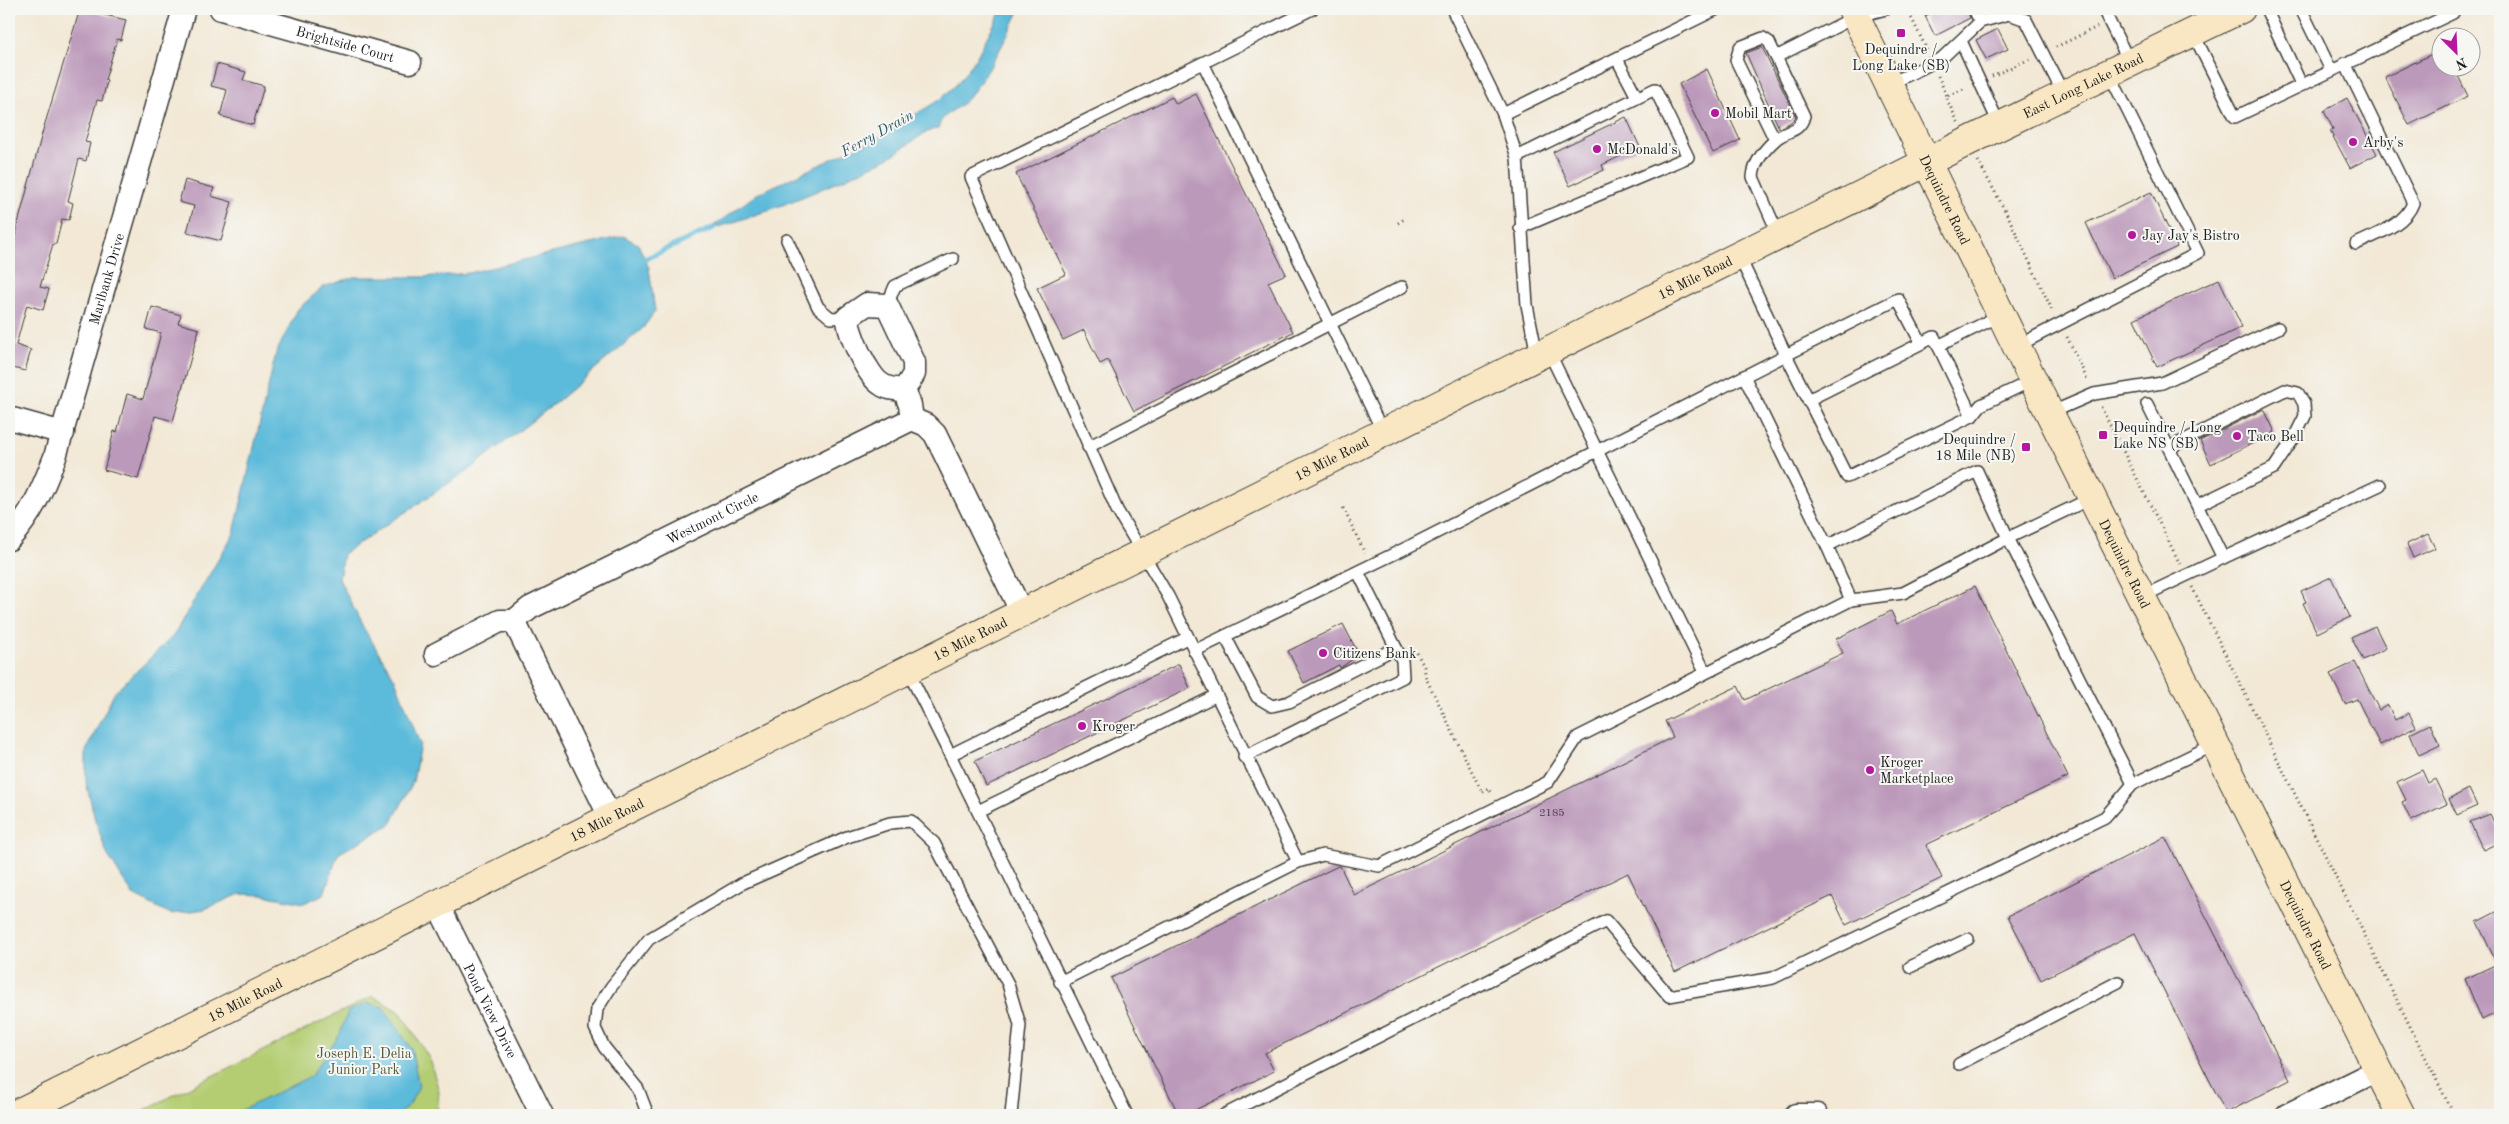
<svg xmlns="http://www.w3.org/2000/svg" width="2509" height="1124" viewBox="0 0 2509 1124" font-family="'Old Standard TT',serif">
<rect width="100%" height="100%" fill="#f6f6f2"/>
<filter id="ink" filterUnits="userSpaceOnUse"><feTurbulence type="fractalNoise" baseFrequency=".02" numOctaves="2"/><feDisplacementMap in="SourceGraphic" scale="10" xChannelSelector="R" yChannelSelector="G"/><feConvolveMatrix kernelMatrix="1 2 1 2 8 2 1 2 1" color-interpolation-filters="sRGB"/></filter>
<filter id="wash" filterUnits="userSpaceOnUse"><feTurbulence type="fractalNoise" baseFrequency=".0096" numOctaves="4" result="noise"/><feDisplacementMap in="SourceGraphic" scale="20" xChannelSelector="R" yChannelSelector="G"/><feGaussianBlur stdDeviation="1.12" result="paint"/><feColorMatrix in="noise" values="0 0 0 0 0 0 0 0 0 0 0 0 0 0 0 0 0 1.4 0 .05"/><feComposite in="paint" operator="in"/></filter>
<g filter="url(#wash)">
<rect width="100%" height="100%" fill="#f2e8d5"/>
<polygon fill="#b4cd72" stroke="#687447" points="373,996 401,1013 429,1058 439,1091 437,1115 134,1115"/>
<g fill="#5cbada" stroke="#3c6b7b">
<path d="M1002,9H1020C1005,40 990,73 967,99C959,109 939,115 939,128C922,131 902,151 886,159C825,189 773,211 708,230L757,194L879,137L939,100L956,85L975,60Z"/>
<polygon points="623,236 638,244 649,268 655,311 643,328 553,405 467,471 343,554 339,579 363,627 395,679 420,744 413,782 391,824 338,854 324,894 304,903 262,895 240,894 205,909 171,914 133,895 107,854 95,820 86,782 86,751 114,693 173,636 234,533 276,353 298,309 323,287 354,277 423,277 469,273"/>
<polygon points="368,1003 383,1007 411,1048 419,1086 410,1104 398,1115 232,1115 311,1076 340,1034 348,1011"/>
</g>
<g fill="none" stroke-linecap="round" stroke-linejoin="round">
<polyline stroke="#5cbada" stroke-width="5.5" points="645,259 713,228"/>
</g>
<g id="blocks">
<g fill="#bb99ba">
<polygon points="80,9 126,20 121,40 117,39 105,80 107,81 102,101 97,100 85,142 90,143 86,161 79,159 68,201 73,203 69,220 62,219 56,244 53,244 40,287 49,289 43,310 27,305 16,345 31,350 25,371 9,367 9,257 43,130"/>
<polygon points="1939,9 1967,9 1970,18 1935,36 1925,16"/>
<polygon points="1998,29 2008,49 1986,59 1976,40"/>
<polygon points="1762,47 1796,117 1791,122 1779,128 1746,53"/>
<polygon points="2442,49 2442,68 2454,68 2468,96 2409,125 2385,77"/>
<polygon points="217,64 246,72 243,80 264,86 253,125 220,116 227,90 211,86"/>
<polygon points="1707,69 1740,140 1713,153 1679,84"/>
<polygon points="1196,94 1286,274 1268,282 1293,332 1134,411 1108,360 1100,364 1084,330 1063,340 1037,288 1066,274 1016,174 1172,97 1176,104"/>
<polygon points="2347,98 2377,154 2350,168 2330,131 2333,129 2324,111"/>
<polygon points="1626,117 1640,147 1602,165 1604,170 1570,186 1553,152"/>
<polygon points="185,180 214,188 211,196 232,202 221,241 187,232 194,206 179,202"/>
<polygon points="2151,192 2177,247 2112,278 2086,223"/>
<polygon points="2219,279 2242,327 2157,367 2134,319"/>
<polygon points="152,307 181,315 178,323 199,329 173,421 155,416 138,479 104,470 114,431 117,432 127,394 143,399 161,333 146,329"/>
<polygon points="2264,409 2275,432 2211,464 2200,441"/>
<polygon points="2428,534 2435,548 2413,558 2407,544"/>
<polygon points="2331,577 2350,617 2317,633 2303,603 2306,602 2301,591"/>
<polygon points="1975,586 2068,777 1926,845 1942,878 1846,925 1832,896 1675,972 1628,873 1265,1053 1274,1071 1185,1115 1179,1115 1111,978 1338,866 1340,866 1354,895 1673,737 1665,721 1738,686 1745,700 1843,653 1836,639 1891,611 1897,624"/>
<polygon points="1343,624 1359,655 1340,668 1339,665 1304,683 1288,651"/>
<polygon points="2375,626 2386,648 2363,660 2351,637"/>
<polygon points="2355,662 2379,710 2388,705 2395,720 2409,713 2416,727 2380,745 2357,699 2345,704 2330,674"/>
<polygon points="1179,664 1190,688 986,786 975,761"/>
<polygon points="2430,724 2440,745 2419,755 2410,734"/>
<polygon points="2422,770 2428,783 2435,779 2447,804 2411,821 2402,802 2406,800 2397,782"/>
<polygon points="2469,789 2477,806 2457,815 2449,799"/>
<polygon points="2490,814 2500,835 2500,842 2483,850 2470,822"/>
<polygon points="2165,837 2290,1080 2226,1113 2135,933 2041,980 2008,916"/>
<polygon points="2500,910 2500,1011 2482,1020 2465,979 2497,964 2477,922"/>
</g>
</g>
</g>
<g filter="url(#ink)">
<use href="#blocks" fill-opacity="0" stroke="#3c3b38" stroke-width="1"/>
<g fill="none" stroke-linecap="round" stroke-linejoin="round">
<defs>
<g id="service">
<polyline points="1312,9 971,177 1117,510 1168,596 1298,862 1323,855 1379,866 1548,782 1578,737 1851,600 1903,593 2008,538 2092,498"/>
<polyline points="1452,9 1503,114 1717,9"/>
<polyline points="2103,9 2130,63"/>
<polyline points="2266,9 2301,84"/>
<polyline points="2301,9 2331,70"/>
<polyline points="1980,22 2009,14 2026,20 2064,95"/>
<polyline points="2193,33 2235,117 2453,13 2451,9"/>
<polyline points="1961,41 2000,126"/>
<polyline points="1776,57 1855,17 1886,9"/>
<polyline points="1617,59 1637,97"/>
<polyline points="1203,63 1383,432"/>
<path d="M2345,63L2413,203C2405,225 2377,234 2356,244"/>
<polyline points="1888,85 1942,58 1980,22 1974,9"/>
<polyline points="1503,114 1517,157 1527,305 1537,355"/>
<path d="M1775,140L1736,60L1740,47L1763,38L1769,42L1804,116C1800,133 1785,130 1775,140C1764,150 1754,163 1753,177L1779,236"/>
<polyline points="1517,157 1655,89 1688,157 1520,228"/>
<polyline points="787,240 818,307 831,318 848,317"/>
<polyline points="887,305 895,286 953,259"/>
<polyline points="1921,343 1898,299 1786,355 1847,477 1972,416 1981,405 2033,380"/>
<polyline points="1938,346 2001,315"/>
<polyline points="2017,346 2198,253 2109,73"/>
<polyline points="1548,350 1705,672"/>
<polyline points="1744,376 1827,546 1977,471 2008,538 2133,784 2215,744"/>
<polyline points="1808,400 1934,337 1972,416"/>
<polyline points="2050,413 2094,394 2162,383 2278,328"/>
<polyline points="1088,447 1402,287"/>
<polyline points="2169,448 2285,390 2298,393 2304,404 2305,416 2294,438 2274,468 2198,505"/>
<polyline points="1827,546 1851,600"/>
<polyline points="2223,558 2380,485"/>
<polyline points="2141,597 2223,558 2147,404"/>
<polyline points="1225,636 1257,697 1272,706 1289,702 1396,648"/>
<polyline points="1194,651 1402,550 1786,355 1739,256"/>
<polyline points="908,671 950,755 1187,638"/>
<polyline points="950,755 1127,1115"/>
<polyline points="1244,757 1403,677 1402,660 1358,572"/>
<polyline points="978,811 1215,696"/>
<polyline points="1910,967 1968,939"/>
<polyline points="1060,982 1298,862"/>
<polyline points="1959,1064 2118,982"/>
<polyline points="648,1115 638,1089 604,1047 595,1028 597,1009 611,987 649,939 743,883 847,837 890,823 911,821 934,843 1008,984 1020,1025 1011,1115"/>
<polyline points="1224,1115 1606,921 1669,996 1773,978 2105,817 2133,784"/>
</g>
<g id="minor">
<path id="s1" d="M221,9L410,62"/>
<path d="M904,390C896,389 887,389 881,384C868,377 847,331 848,317L867,304L887,305L914,362V374L904,390L910,405L912,419"/>
<polyline points="9,418 63,433"/>
<path id="s2" d="M9,539C32,515 43,488 55,457L184,9"/>
<polyline points="514,621 611,819"/>
<path id="s3" d="M436,654L500,621H514L530,608L912,419L926,425L935,434L1022,613"/>
<path id="s4" d="M438,905L542,1115"/>
<polyline points="1796,1115 1817,1115"/>
<polyline points="2287,1115 2378,1070"/>
</g>
<g id="secondary">
<path id="s5" d="M1852,9L2033,380L2401,1115"/>
<path id="s6" d="M14,1115L1969,141L2241,9"/>
</g>
</defs>
<use href="#service" stroke="#3c3b38" stroke-width="14"/>
<use href="#minor" stroke="#3c3b38" stroke-width="25"/>
<use href="#secondary" stroke="#3c3b38" stroke-width="30"/>
<g stroke="#3c3b38" stroke-width="3" stroke-dasharray="1 4" stroke-linecap="butt">
<polyline points="1907,9 1927,50"/>
<polyline points="2121,15 2134,9"/>
<polyline points="2056,47 2097,27"/>
<polyline points="1938,76 1947,96"/>
<polyline points="1992,76 2030,59"/>
<polyline points="1958,122 1947,100 1947,96 1966,88"/>
<polyline points="1978,161 2008,216 2053,312"/>
<polyline points="1398,223 1406,218"/>
<polyline points="2067,337 2088,381"/>
<polyline points="2101,407 2180,564"/>
<polyline points="1343,508 1365,553"/>
<polyline points="2192,587 2454,1115"/>
<polyline points="1417,653 1424,667 1426,678 1482,792 1489,788 1493,795"/>
</g>
<use href="#service" stroke="#fff" stroke-width="11"/>
<use href="#minor" stroke="#fff" stroke-width="22"/>
<use href="#secondary" stroke="#f9e7c3" stroke-width="28"/>
</g>
</g>
<g fill="#b5179e" stroke="#f6f6f2" stroke-width="2">
<rect x="1896" y="28" width="10" height="10" rx="2.5"/>
<circle cx="1715" cy="113" r="5"/>
<circle cx="2353" cy="142" r="5"/>
<circle cx="1597" cy="149" r="5"/>
<circle cx="2132" cy="235" r="5"/>
<rect x="2098" y="430" width="10" height="10" rx="2.5"/>
<circle cx="2237" cy="436" r="5"/>
<rect x="2021" y="442" width="10" height="10" rx="2.5"/>
<circle cx="1323" cy="653" r="5"/>
<circle cx="1082" cy="726" r="5"/>
<circle cx="1870" cy="770" r="5"/>
</g>
<g text-anchor="middle" stroke-width="4" stroke-linejoin="round" paint-order="stroke">
<g font-size="11" fill="#443b44">
<text x="1552" y="816">2185</text>
</g>
<g font-size="14" fill="#1c1c1c" stroke="#f6f6f2">
<text dy="5" stroke="none"><textPath href="#s1" startOffset="129">Brightside Court</textPath></text>
<text dy="5" stroke="none"><textPath href="#s6" startOffset="2311">East Long Lake Road</textPath></text>
<text dy="5" stroke="none"><textPath href="#s5" startOffset="212">Dequindre Road</textPath></text>
<text dy="5" stroke="none"><textPath href="#s6" startOffset="1878">18 Mile Road</textPath></text>
<text dy="5" stroke="none"><textPath href="#s2" startOffset="280">Marlbank Drive</textPath></text>
<text dy="5" stroke="none"><textPath href="#s6" startOffset="1472">18 Mile Road</textPath></text>
<text dy="5" stroke="none"><textPath href="#s3" startOffset="310">Westmont Circle</textPath></text>
<text dy="5" stroke="none"><textPath href="#s5" startOffset="618">Dequindre Road</textPath></text>
<text dy="5" stroke="none"><textPath href="#s6" startOffset="1068">18 Mile Road</textPath></text>
<text dy="5" stroke="none"><textPath href="#s6" startOffset="662">18 Mile Road</textPath></text>
<text dy="5" stroke="none"><textPath href="#s5" startOffset="1022">Dequindre Road</textPath></text>
<text dy="5" stroke="none"><textPath href="#s6" startOffset="258">18 Mile Road</textPath></text>
<text dy="5" stroke="none"><textPath href="#s4" startOffset="118">Pond View Drive</textPath></text>
</g>
<g font-size="14" fill="#1c1c1c" stroke="#f6f6f2" text-anchor="start">
<text x="1901" y="54" text-anchor="middle">Dequindre /<tspan x="1901" dy="16">Long Lake (SB)</tspan></text>
<text x="1725" y="118">Mobil Mart</text>
<text x="2363" y="147">Arby's</text>
<text x="1607" y="154">McDonald's</text>
<text x="2142" y="240">Jay Jay's Bistro</text>
<text x="2113" y="432">Dequindre / Long<tspan x="2113" dy="16">Lake NS (SB)</tspan></text>
<text x="2247" y="441">Taco Bell</text>
<text x="2016" y="444" text-anchor="end">Dequindre /<tspan x="2016" dy="16">18 Mile (NB)</tspan></text>
<text x="1333" y="658">Citizens Bank</text>
<text x="1092" y="731">Kroger</text>
<text x="1880" y="767">Kroger<tspan x="1880" dy="16">Marketplace</tspan></text>
</g>
<g font-size="14" fill="#515a3a" stroke="#f6f6f2">
<text x="364" y="1058">Joseph E. Delia<tspan x="364" dy="16">Junior Park</tspan></text>
</g>
<g font-size="15" font-style="italic" fill="#365b68" stroke="#f6f6f2">
<text transform="translate(877 133) rotate(-29)" y="5">Ferry Drain</text>
</g>
</g>
<rect width="2509" height="1124" fill="none" stroke="#f6f6f2" stroke-width="30"/>
<g transform="translate(2456 52) rotate(156)"><circle r="24" fill="#f6f6f2" stroke="#9f9f9c"/>
<path d="M0-4L9 19L0 12L-9 19Z" fill="#b5179e"/>
<text y="-8" font-size="14" font-weight="bold" text-anchor="middle" fill="#1c1c1c">N</text>
</g>
</svg>
